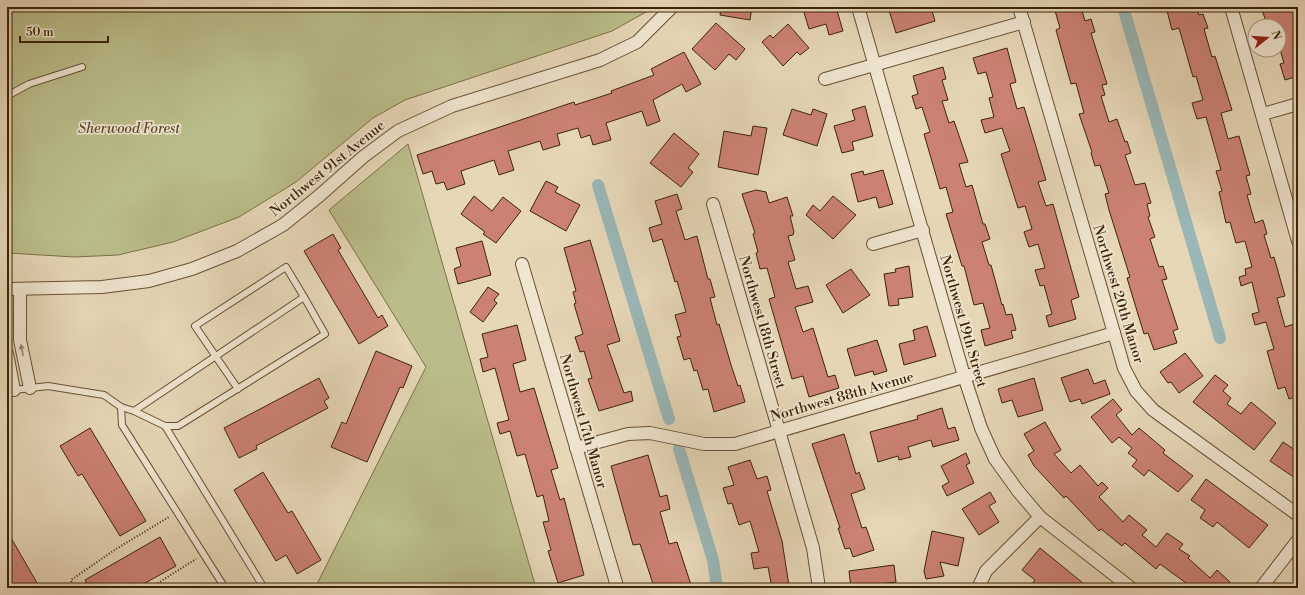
<svg xmlns="http://www.w3.org/2000/svg" width="1305" height="595" viewBox="0 0 1305 595" font-family="'Libre Bodoni',serif">
<rect width="100%" height="100%" fill="#e6d7b7"/>
<filter id="stains"><feTurbulence type="fractalNoise" baseFrequency=".005" numOctaves="4"/><feColorMatrix values="0 0 0 0 .2 0 0 0 0 .09 0 0 0 0 .02 0 0 0 .5 -.17"/></filter>
<radialGradient id="worn" r=".72"><stop offset=".6" stop-color="#630" stop-opacity="0"/><stop offset="1" stop-color="#630" stop-opacity=".3"/></radialGradient>
<g fill="#babd8a" stroke="#7b7048">
<polygon points="22,7 651,7 646,12 612,31 405,100 373,118 296,182 239,217 173,242 118,255 75,257 7,253 7,12"/>
<polygon points="408,144 536,588 315,588 426,367 329,210"/>
</g>
<g fill="none" stroke-linecap="round" stroke-linejoin="round">
<g stroke="#99b7b7" stroke-width="12">
<polyline points="1123,7 1220,338"/>
<polyline points="598,185 669,419"/>
<polyline points="679,449 713,560 717,588"/>
</g>
</g>
<g fill="#cc8273" stroke="#3c2407">
<polygon points="721,7 752,7 750,20 720,15"/>
<polygon points="809,7 836,7 843,31 829,35 826,24 809,29 803,9"/>
<polygon points="888,7 915,7 916,11 931,7 935,21 896,33"/>
<polygon points="1054,7 1081,7 1085,21 1091,19 1095,32 1091,33 1107,84 1102,85 1105,95 1101,96 1109,122 1117,119 1125,142 1127,141 1131,153 1125,155 1135,185 1145,183 1151,203 1147,204 1150,216 1148,217 1155,237 1150,239 1159,267 1163,266 1167,279 1162,280 1178,329 1173,331 1177,343 1154,350 1148,333 1144,334 1127,278 1130,277 1109,210 1105,194 1109,193 1100,165 1095,166 1091,153 1092,152 1079,114 1084,113 1076,83 1071,84 1056,30 1060,28"/>
<polygon points="1166,7 1196,7 1199,15 1203,14 1208,28 1204,29 1212,57 1215,56 1232,110 1221,113 1228,139 1239,136 1250,175 1246,176 1251,194 1247,195 1255,223 1263,220 1267,234 1264,235 1271,258 1274,257 1285,296 1277,298 1285,327 1294,324 1298,338 1298,396 1289,399 1285,387 1278,389 1267,351 1274,349 1266,322 1255,325 1252,314 1259,312 1252,282 1241,286 1239,277 1246,275 1245,269 1252,267 1245,241 1236,243 1230,222 1226,223 1219,192 1222,191 1216,171 1221,170 1206,117 1197,119 1192,103 1203,100 1196,76 1193,77 1179,28 1172,30"/>
<polygon points="1272,7 1293,7 1298,23 1298,76 1285,80 1280,64 1284,63 1279,46 1279,26 1274,26 1273,22 1267,24 1262,10"/>
<polygon points="716,23 745,49 736,60 729,54 715,70 692,49"/>
<polygon points="788,24 809,48 800,55 797,52 783,66 762,42 770,35 773,38"/>
<polygon points="1007,48 1016,82 1010,84 1017,109 1024,107 1046,180 1038,182 1046,206 1053,204 1079,297 1071,300 1076,319 1049,327 1046,316 1052,314 1044,285 1040,286 1035,270 1045,268 1038,244 1029,247 1024,232 1032,229 1025,206 1018,208 1001,154 1010,151 1002,128 985,133 981,120 994,117 989,98 993,97 986,72 978,74 973,58"/>
<polygon points="684,52 701,84 686,92 682,84 653,100 660,121 647,126 642,111 606,123 611,140 593,145 590,135 581,138 578,128 557,134 560,145 543,150 540,141 508,151 514,170 499,175 494,160 461,171 465,184 447,190 444,182 436,184 432,171 423,174 417,155 562,106 574,102 575,105 612,93 611,91 654,75 651,69"/>
<polygon points="943,67 946,79 942,80 948,100 942,101 949,123 954,121 968,162 959,164 966,187 972,185 983,224 985,224 990,239 982,242 989,265 991,265 1002,305 1003,304 1006,315 1012,314 1016,330 1011,331 1013,338 985,346 981,330 990,328 983,303 974,305 964,266 962,266 946,214 953,212 946,187 940,189 924,134 930,132 922,107 916,109 912,96 918,94 913,76"/>
<polygon points="865,106 873,136 852,142 854,150 842,153 834,126 855,120 852,110"/>
<polygon points="792,109 811,115 813,109 827,114 817,146 783,135"/>
<polygon points="753,126 767,128 758,175 718,167 724,131 751,136"/>
<polygon points="674,133 699,154 688,168 693,172 681,187 650,163"/>
<polygon points="883,170 893,204 879,208 876,197 858,202 851,174 863,171 864,175"/>
<polygon points="546,181 558,187 555,192 580,205 566,231 530,211"/>
<polygon points="756,190 766,192 769,203 787,197 793,216 790,216 794,232 793,235 788,236 795,260 788,262 796,289 808,286 813,302 795,307 803,332 813,328 828,377 835,375 839,388 809,397 803,376 792,379 769,299 775,297 767,268 760,269 756,253 758,252 753,234 755,233 742,194"/>
<polygon points="677,194 682,209 676,211 685,240 697,236 708,279 710,279 715,297 710,298 717,325 719,324 732,368 738,386 740,385 745,402 714,412 708,389 703,390 697,370 694,371 690,358 684,360 677,337 681,336 675,315 686,312 677,281 675,282 662,239 653,242 649,228 662,224 655,201"/>
<polygon points="474,196 492,211 503,197 521,211 496,243 483,234 485,232 461,214"/>
<polygon points="833,196 856,215 833,239 806,215 813,205 820,211"/>
<polygon points="333,234 341,248 338,250 378,318 382,315 388,326 359,344 304,251"/>
<polygon points="590,240 620,341 607,345 624,393 631,391 633,401 599,411 588,379 592,378 584,351 580,352 575,337 583,334 574,304 576,303 573,292 576,291 564,248"/>
<polygon points="482,241 491,275 458,284 454,269 461,266 456,248"/>
<polygon points="909,266 913,297 898,299 899,305 889,306 884,274 896,272 895,269"/>
<polygon points="851,269 870,295 843,313 826,285"/>
<polygon points="488,287 499,294 494,300 497,303 483,322 470,312"/>
<polygon points="517,325 526,360 513,364 520,392 534,388 558,468 551,470 560,500 564,498 584,575 558,583 548,551 551,550 543,522 549,521 543,495 537,497 525,454 517,456 510,431 500,434 497,423 509,420 495,368 483,372 480,359 488,357 482,334"/>
<polygon points="927,326 936,356 904,365 899,344 915,340 913,330"/>
<polygon points="877,340 887,371 874,375 873,371 855,376 847,349"/>
<polygon points="376,351 412,366 403,388 400,387 367,462 331,447 342,422 346,424"/>
<polygon points="1185,353 1203,376 1179,393 1171,382 1168,383 1160,372"/>
<polygon points="1088,369 1094,384 1105,380 1110,394 1082,404 1080,399 1070,402 1061,378"/>
<polygon points="1215,375 1228,385 1223,391 1231,398 1227,404 1241,414 1251,402 1276,423 1254,450 1193,402"/>
<polygon points="319,378 329,398 324,401 328,408 256,446 257,449 239,458 224,428"/>
<polygon points="1034,378 1043,410 1018,417 1012,400 1002,403 998,389"/>
<polygon points="1113,399 1122,410 1116,415 1132,435 1139,428 1165,450 1163,453 1193,476 1178,492 1149,470 1144,476 1132,466 1137,460 1128,453 1132,448 1119,437 1112,443 1091,417"/>
<polygon points="942,408 948,429 955,427 959,440 933,447 931,440 908,447 911,457 899,460 898,456 878,462 870,432 918,419 917,416"/>
<polygon points="1045,422 1061,450 1054,454 1071,473 1080,465 1098,486 1102,482 1108,488 1099,497 1123,522 1129,515 1147,530 1142,535 1156,547 1167,533 1183,544 1179,549 1190,556 1188,558 1210,578 1217,570 1230,582 1225,588 1182,588 1186,583 1160,564 1156,569 1125,543 1122,546 1101,529 1099,531 1066,496 1064,498 1034,466 1028,455 1034,451 1024,434"/>
<polygon points="90,428 146,521 120,536 82,474 78,476 60,446"/>
<polygon points="844,434 856,474 859,472 865,489 851,494 862,528 866,527 874,550 853,557 850,548 845,549 838,528 840,528 812,444"/>
<polygon points="1283,442 1298,452 1298,480 1270,461"/>
<polygon points="966,453 970,463 966,465 974,483 947,496 942,486 949,482 941,466"/>
<polygon points="648,455 660,497 667,495 670,509 660,512 669,544 677,542 692,588 668,588 667,583 654,587 640,544 633,545 611,466"/>
<polygon points="750,460 757,479 767,476 771,490 767,491 782,541 789,586 772,588 768,567 754,569 751,553 759,552 750,521 739,525 732,503 728,504 723,488 734,485 728,467"/>
<polygon points="263,472 288,513 292,511 321,560 297,574 286,555 276,561 234,490"/>
<polygon points="1206,479 1268,525 1249,548 1217,522 1213,527 1200,518 1205,510 1191,500"/>
<polygon points="990,492 996,502 989,506 999,522 979,535 962,509"/>
<polygon points="7,531 40,588 7,588"/>
<polygon points="932,531 964,538 958,566 940,562 944,576 926,579 924,571"/>
<polygon points="160,537 176,566 136,588 89,588 85,580"/>
<polygon points="1040,548 1089,588 1029,588 1035,580 1022,570"/>
<polygon points="894,565 896,582 864,586 865,588 851,588 849,571"/>
</g>
<g fill="none" stroke-linecap="round" stroke-linejoin="round">
<defs>
<g id="service">
<polyline points="7,96 29,84 82,67"/>
<polyline points="7,395 14,390 48,386 104,395 121,407 134,411 304,297 286,267 195,326 238,389"/>
<polyline points="121,407 122,425 225,588"/>
<polyline points="134,411 165,426 178,426 325,334 304,297"/>
<polyline points="165,426 264,588"/>
</g>
<g id="minor">
<polyline points="858,7 964,376 981,428 995,459 1018,491 1040,517 1131,588"/>
<polyline points="1019,7 1114,333 1124,368 1136,391 1153,410 1298,515"/>
<polyline points="1231,7 1298,241"/>
<polyline points="825,79 1024,22"/>
<polyline points="1263,114 1298,104"/>
<polyline points="713,204 813,548 819,588"/>
<polyline points="873,244 923,230"/>
<polyline points="522,264 617,586"/>
<polyline points="7,289 102,287 149,281 192,269 237,251 283,225 319,196 363,157 398,131 452,106 600,60 637,42 672,7"/>
<polyline points="20,289 20,340 30,388"/>
<polyline points="7,353 14,390"/>
<polyline points="576,448 628,434 650,433 704,444 735,444 1114,333"/>
<polyline points="982,588 980,584 986,571 1040,517"/>
<polyline points="1261,588 1298,540"/>
</g>
</defs>
<use href="#service" stroke="#665133" stroke-width="8"/>
<use href="#minor" stroke="#665133" stroke-width="14"/>
<g stroke="#3c2407" stroke-width="2" stroke-dasharray="1 2" stroke-linecap="butt">
<polyline points="72,588 71,580 116,549 169,517"/>
<polyline points="150,588 196,559"/>
</g>
<use href="#service" stroke="#efe5d0" stroke-width="6"/>
<use href="#minor" stroke="#efe5d0" stroke-width="12"/>
</g>
<defs><path id="oneway-solid" d="M-6-.8H1V-3.2L6.5 0L1 3.2V.8H-6Z"/></defs>
<use fill="#96846c" href="#oneway-solid" transform="translate(22 350) rotate(-102)"/>
<g text-anchor="middle" stroke-width="3.5" stroke-linejoin="round" paint-order="stroke">
<g font-size="14" font-style="italic" fill="#5c4a28" stroke="#efe5d0">
<text x="129" y="133">Sherwood Forest</text>
</g>
<g font-size="14" fill="#3c2407" stroke="#efe5d0">
<text transform="translate(327 168) rotate(-39)" y="5">Northwest 91st Avenue</text>
<text transform="translate(1119 294) rotate(73)" y="5">Northwest 20th Manor</text>
<text transform="translate(964 321) rotate(74)" y="5">Northwest 19th Street</text>
<text transform="translate(763 322) rotate(74)" y="5">Northwest 18th Street</text>
<text transform="translate(842 396) rotate(-16)" y="5">Northwest 88th Avenue</text>
<text transform="translate(584 421) rotate(74)" y="5">Northwest 17th Manor</text>
</g>
</g>
<rect width="1305" height="595" fill="none" stroke="#e6d7b7" stroke-width="24"/>
<rect x="8" y="8" width="1289" height="579" fill="none" stroke="#3c2407" stroke-width="2"/>
<rect x="12" y="12" width="1281" height="571" fill="none" stroke="#3c2407"/>
<g transform="translate(1267 38) rotate(73)"><circle r="19" fill="#efe5d0" stroke="#a79880"/>
<path d="M0-3L7 15L0 10L-7 15Z" fill="#8f2418"/>
<text y="-6" font-size="11" font-weight="bold" text-anchor="middle" fill="#3c2407">N</text>
</g>
<path d="M20 36v6h88v-6" fill="none" stroke="#3c2407" stroke-width="2"/>
<text x="26" y="36" font-size="12" fill="#3c2407" stroke="#efe5d0" stroke-width="3" paint-order="stroke">50 m</text>
<rect width="100%" height="100%" filter="url(#stains)"/>
<rect width="100%" height="100%" fill="url(#worn)"/>
</svg>
